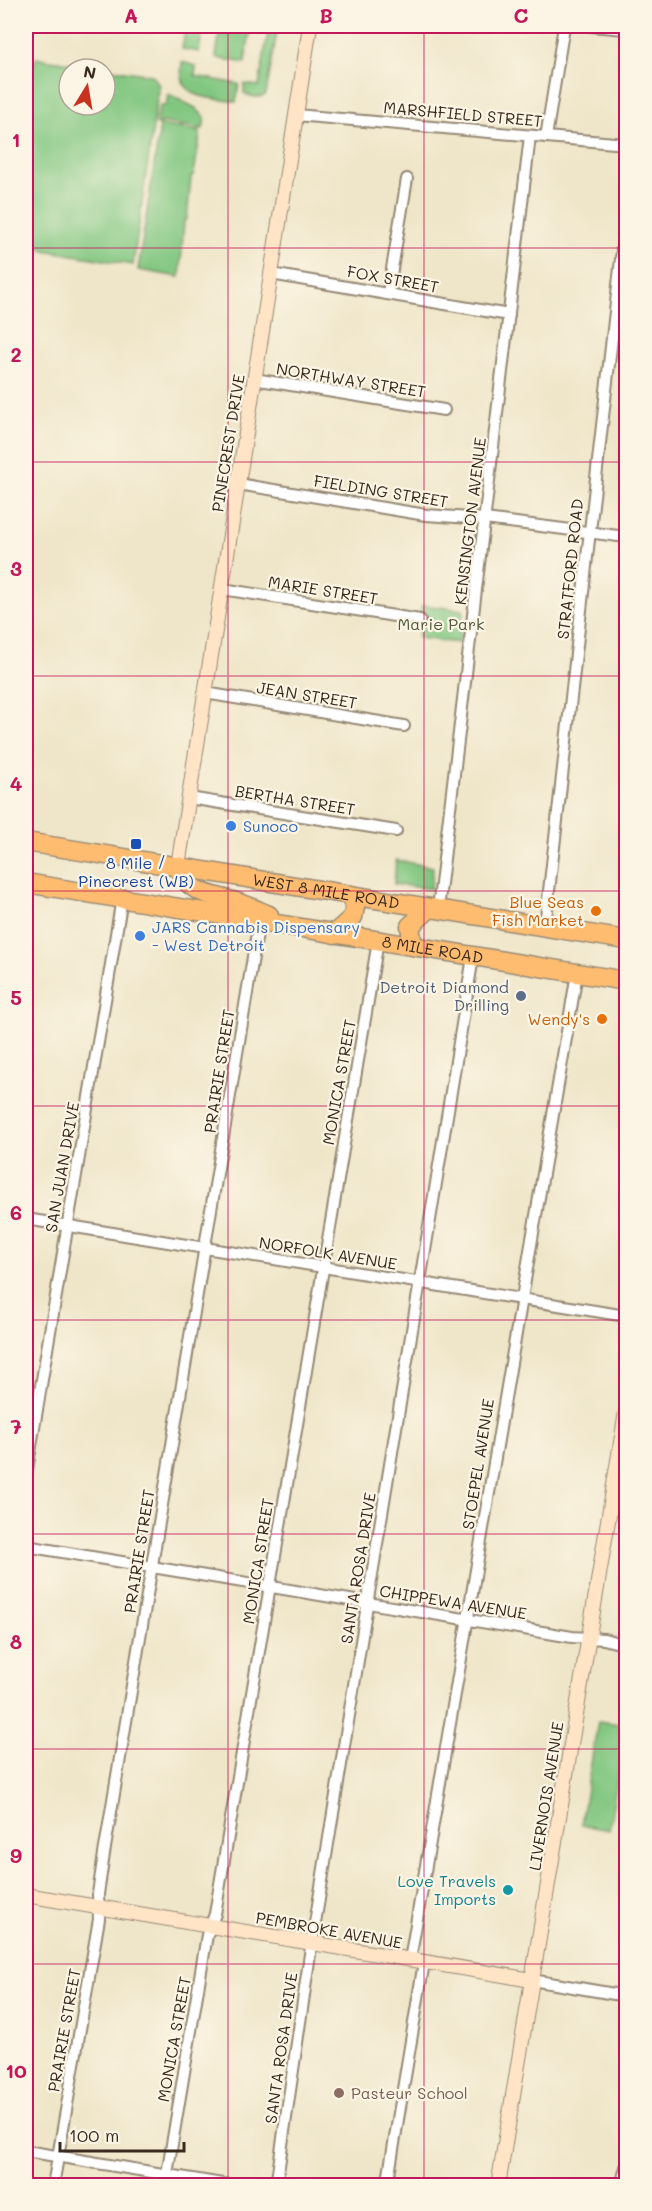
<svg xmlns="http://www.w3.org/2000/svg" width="652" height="2211" viewBox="0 0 652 2211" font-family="Mali,sans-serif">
<rect width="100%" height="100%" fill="#fcf5e5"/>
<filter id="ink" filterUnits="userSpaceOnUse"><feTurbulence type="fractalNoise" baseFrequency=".0167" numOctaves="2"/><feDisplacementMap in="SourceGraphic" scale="12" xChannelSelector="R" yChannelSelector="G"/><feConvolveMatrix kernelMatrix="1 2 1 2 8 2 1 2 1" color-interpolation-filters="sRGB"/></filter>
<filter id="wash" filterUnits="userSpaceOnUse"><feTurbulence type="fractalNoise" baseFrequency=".008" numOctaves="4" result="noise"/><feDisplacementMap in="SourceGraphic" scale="24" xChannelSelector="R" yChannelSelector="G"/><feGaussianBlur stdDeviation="1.35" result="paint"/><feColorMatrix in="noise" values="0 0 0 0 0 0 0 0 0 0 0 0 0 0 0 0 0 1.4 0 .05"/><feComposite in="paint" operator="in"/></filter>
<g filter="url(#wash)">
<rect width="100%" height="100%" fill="#efe6c9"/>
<g fill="#82c781" stroke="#5e7850" stroke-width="1.5" fill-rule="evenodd">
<polygon points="186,26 203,26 199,52 182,49"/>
<polygon points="220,26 250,29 245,63 216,58"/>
<path d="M269,26H278L266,94C261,99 249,97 244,93V84L259,86Z"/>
<path d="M36,58L152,75L159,85L133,265L26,247V64L34,65ZM69,69H105V105H69Z"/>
<path d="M182,62L196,66L195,76L239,84L236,102C208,97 176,100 182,62Z"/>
<polygon points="168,94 196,108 205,118 203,129 161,122 160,125 198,131 200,135 194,174 191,177 187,219 184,221 180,277 138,270 160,126 156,124 160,105 166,106"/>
<polygon points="422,605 463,610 459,643 418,638"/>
<polygon points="396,860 433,867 431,889 394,884"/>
<polygon points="598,1721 626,1725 609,1830 581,1825"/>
</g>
</g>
<g filter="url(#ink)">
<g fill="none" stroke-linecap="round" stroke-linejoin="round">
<defs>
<g id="street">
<polyline points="591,26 626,29"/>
<polyline points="296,115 626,144"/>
<polyline points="546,137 564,26"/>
<polyline points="271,274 509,315"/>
<polyline points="388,293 407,179"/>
<polyline points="254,379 444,410"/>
<polyline points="238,484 426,515 485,519 626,537"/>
<polyline points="222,589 420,620"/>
<polyline points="205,693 404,726"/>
<polyline points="189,798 396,831"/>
<polyline points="438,909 530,136"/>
<polyline points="545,926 626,215"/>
<polyline points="26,1219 626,1316"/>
<polyline points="26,1476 122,898"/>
<polyline points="26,1546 572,1637 604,1639 626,1645"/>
<polyline points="410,1960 577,973"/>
<polyline points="532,1980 626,1996"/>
<polyline points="26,2151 234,2186"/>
<polyline points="53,2186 99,1919 98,1894 104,1854 259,921"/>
<polyline points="165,2186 207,1935 215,1914 378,941"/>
<polyline points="276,2186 310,1954 473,957"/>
<polyline points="387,2186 424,1962"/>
<polyline points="621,2186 626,2167"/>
</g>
<g id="secondary">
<polyline points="178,866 310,26"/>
<polyline points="26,1895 532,1980"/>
<polyline points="498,2186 626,1412"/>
</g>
<g id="highway">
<path id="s1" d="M26,842L626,940"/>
<path d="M178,866C188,896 213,894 239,903C249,906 259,911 269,915"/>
<path id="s2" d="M26,883L626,981"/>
<polyline points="334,934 353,917 355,907 351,895"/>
<polyline points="413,946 410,926 430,908"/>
</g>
</defs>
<use href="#street" stroke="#958874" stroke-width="14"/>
<use href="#secondary" stroke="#958874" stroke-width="16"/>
<use href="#highway" stroke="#958874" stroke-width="21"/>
<use href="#street" stroke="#fff" stroke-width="10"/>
<use href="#secondary" stroke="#ffe4c6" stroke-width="14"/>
<use href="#highway" stroke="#febc70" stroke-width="18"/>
</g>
</g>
<path fill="none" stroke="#c2185b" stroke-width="1.5" stroke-opacity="0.55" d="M228,26V2186M424,26V2186M26,248H626M26,462H626M26,676H626M26,891H626M26,1106H626M26,1320H626M26,1534H626M26,1749H626M26,1964H626"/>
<g fill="#3f7fe0" stroke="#fcf5e5" stroke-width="2">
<circle cx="231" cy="826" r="6"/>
<circle cx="140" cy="936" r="6"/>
</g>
<rect fill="#1a4fb4" stroke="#fcf5e5" stroke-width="2" x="130" y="838" width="12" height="12" rx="3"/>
<g fill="#e8710a" stroke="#fcf5e5" stroke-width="2">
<circle cx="596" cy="911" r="6"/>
<circle cx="602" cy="1019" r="6"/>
</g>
<circle fill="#5c6f8a" stroke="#fcf5e5" stroke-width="2" cx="521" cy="996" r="6"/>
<circle fill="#0f9aa8" stroke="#fcf5e5" stroke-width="2" cx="508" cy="1890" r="6"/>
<circle fill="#8d6e63" stroke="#fcf5e5" stroke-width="2" cx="339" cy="2093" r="6"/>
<g text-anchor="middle" stroke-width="4.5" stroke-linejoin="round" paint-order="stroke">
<g font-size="16" fill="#3b2a1e" stroke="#fcf5e5">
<text transform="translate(463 114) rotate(5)" y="6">MARSHFIELD STREET</text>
<text transform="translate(393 279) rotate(10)" y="6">FOX STREET</text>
<text transform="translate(351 380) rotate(9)" y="6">NORTHWAY STREET</text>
<text transform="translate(228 443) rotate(-81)" y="6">PINECREST DRIVE</text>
<text transform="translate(381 491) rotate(9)" y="6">FIELDING STREET</text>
<text transform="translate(470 521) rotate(-83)" y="6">KENSINGTON AVENUE</text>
<text transform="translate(570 569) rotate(-84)" y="6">STRATFORD ROAD</text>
<text transform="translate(323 590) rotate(9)" y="6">MARIE STREET</text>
<text transform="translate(307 695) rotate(9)" y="6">JEAN STREET</text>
<text transform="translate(295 800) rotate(9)" y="6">BERTHA STREET</text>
<text dy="6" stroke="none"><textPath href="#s1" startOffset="304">WEST 8 MILE ROAD</textPath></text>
<text dy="6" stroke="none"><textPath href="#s2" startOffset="412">8 MILE ROAD</textPath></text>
<text transform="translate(219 1071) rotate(-81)" y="6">PRAIRIE STREET</text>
<text transform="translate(339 1082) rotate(-80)" y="6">MONICA STREET</text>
<text transform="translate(62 1167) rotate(-80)" y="6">SAN JUAN DRIVE</text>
<text transform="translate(328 1253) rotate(9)" y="6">NORFOLK AVENUE</text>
<text transform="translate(478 1464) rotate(-81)" y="6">STOEPEL AVENUE</text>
<text transform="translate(139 1551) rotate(-81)" y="6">PRAIRIE STREET</text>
<text transform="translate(258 1561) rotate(-81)" y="6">MONICA STREET</text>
<text transform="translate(358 1568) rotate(-81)" y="6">SANTA ROSA DRIVE</text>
<text transform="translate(453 1602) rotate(9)" y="6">CHIPPEWA AVENUE</text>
<text transform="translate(546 1796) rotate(-81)" y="6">LIVERNOIS AVENUE</text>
<text transform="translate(329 1930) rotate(10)" y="6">PEMBROKE AVENUE</text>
<text transform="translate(64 2030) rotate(-80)" y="6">PRAIRIE STREET</text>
<text transform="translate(174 2039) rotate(-80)" y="6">MONICA STREET</text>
<text transform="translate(281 2048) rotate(-82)" y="6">SANTA ROSA DRIVE</text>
</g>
<g font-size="16" fill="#50593c" stroke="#fcf5e5">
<text x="441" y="630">Marie Park</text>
</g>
<g font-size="16" fill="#366cbe" stroke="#fcf5e5" text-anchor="start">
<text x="243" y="832">Sunoco</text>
<text x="152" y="933">JARS Cannabis Dispensary<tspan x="152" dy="18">- West Detroit</tspan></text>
</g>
<g font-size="16" fill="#164399" stroke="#fcf5e5">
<text x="136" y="869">8 Mile /<tspan x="136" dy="18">Pinecrest (WB)</tspan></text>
</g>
<g font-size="16" fill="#c56008" stroke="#fcf5e5" text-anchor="end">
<text x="584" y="908">Blue Seas<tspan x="584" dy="18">Fish Market</tspan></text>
<text x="590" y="1025">Wendy's</text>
</g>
<g font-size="16" fill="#4e5e75" stroke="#fcf5e5" text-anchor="end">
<text x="509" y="993">Detroit Diamond<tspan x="509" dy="18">Drilling</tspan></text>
</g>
<g font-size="16" fill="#0d838f" stroke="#fcf5e5" text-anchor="end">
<text x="496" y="1887">Love Travels<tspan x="496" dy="18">Imports</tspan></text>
</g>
<g font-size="16" fill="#785e54" stroke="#fcf5e5" text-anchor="start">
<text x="351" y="2099">Pasteur School</text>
</g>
</g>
<rect width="652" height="2211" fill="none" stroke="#fcf5e5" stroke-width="66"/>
<g transform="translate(87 87) rotate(11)"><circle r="28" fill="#fcf5e5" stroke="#afa495" stroke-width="1.5"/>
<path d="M0-4.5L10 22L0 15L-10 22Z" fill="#c8321e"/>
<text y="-9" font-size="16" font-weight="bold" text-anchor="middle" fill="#3b2a1e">N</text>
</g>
<path d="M60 2142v9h124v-9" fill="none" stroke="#3b2a1e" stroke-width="3"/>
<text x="69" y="2142" font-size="18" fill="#3b2a1e" stroke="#fcf5e5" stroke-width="4.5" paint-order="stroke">100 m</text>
<rect x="33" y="33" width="586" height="2145" fill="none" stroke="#c2185b" stroke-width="2"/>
<g font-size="20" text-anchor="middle" font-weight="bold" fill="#c2185b">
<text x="131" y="23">A</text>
<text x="326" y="23">B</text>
<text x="521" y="23">C</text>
<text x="16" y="147">1</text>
<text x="16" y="362">2</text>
<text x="16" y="576">3</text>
<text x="16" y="791">4</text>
<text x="16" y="1005">5</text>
<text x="16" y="1220">6</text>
<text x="16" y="1434">7</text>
<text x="16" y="1649">8</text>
<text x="16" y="1863">9</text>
<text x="16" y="2078">10</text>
</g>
</svg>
